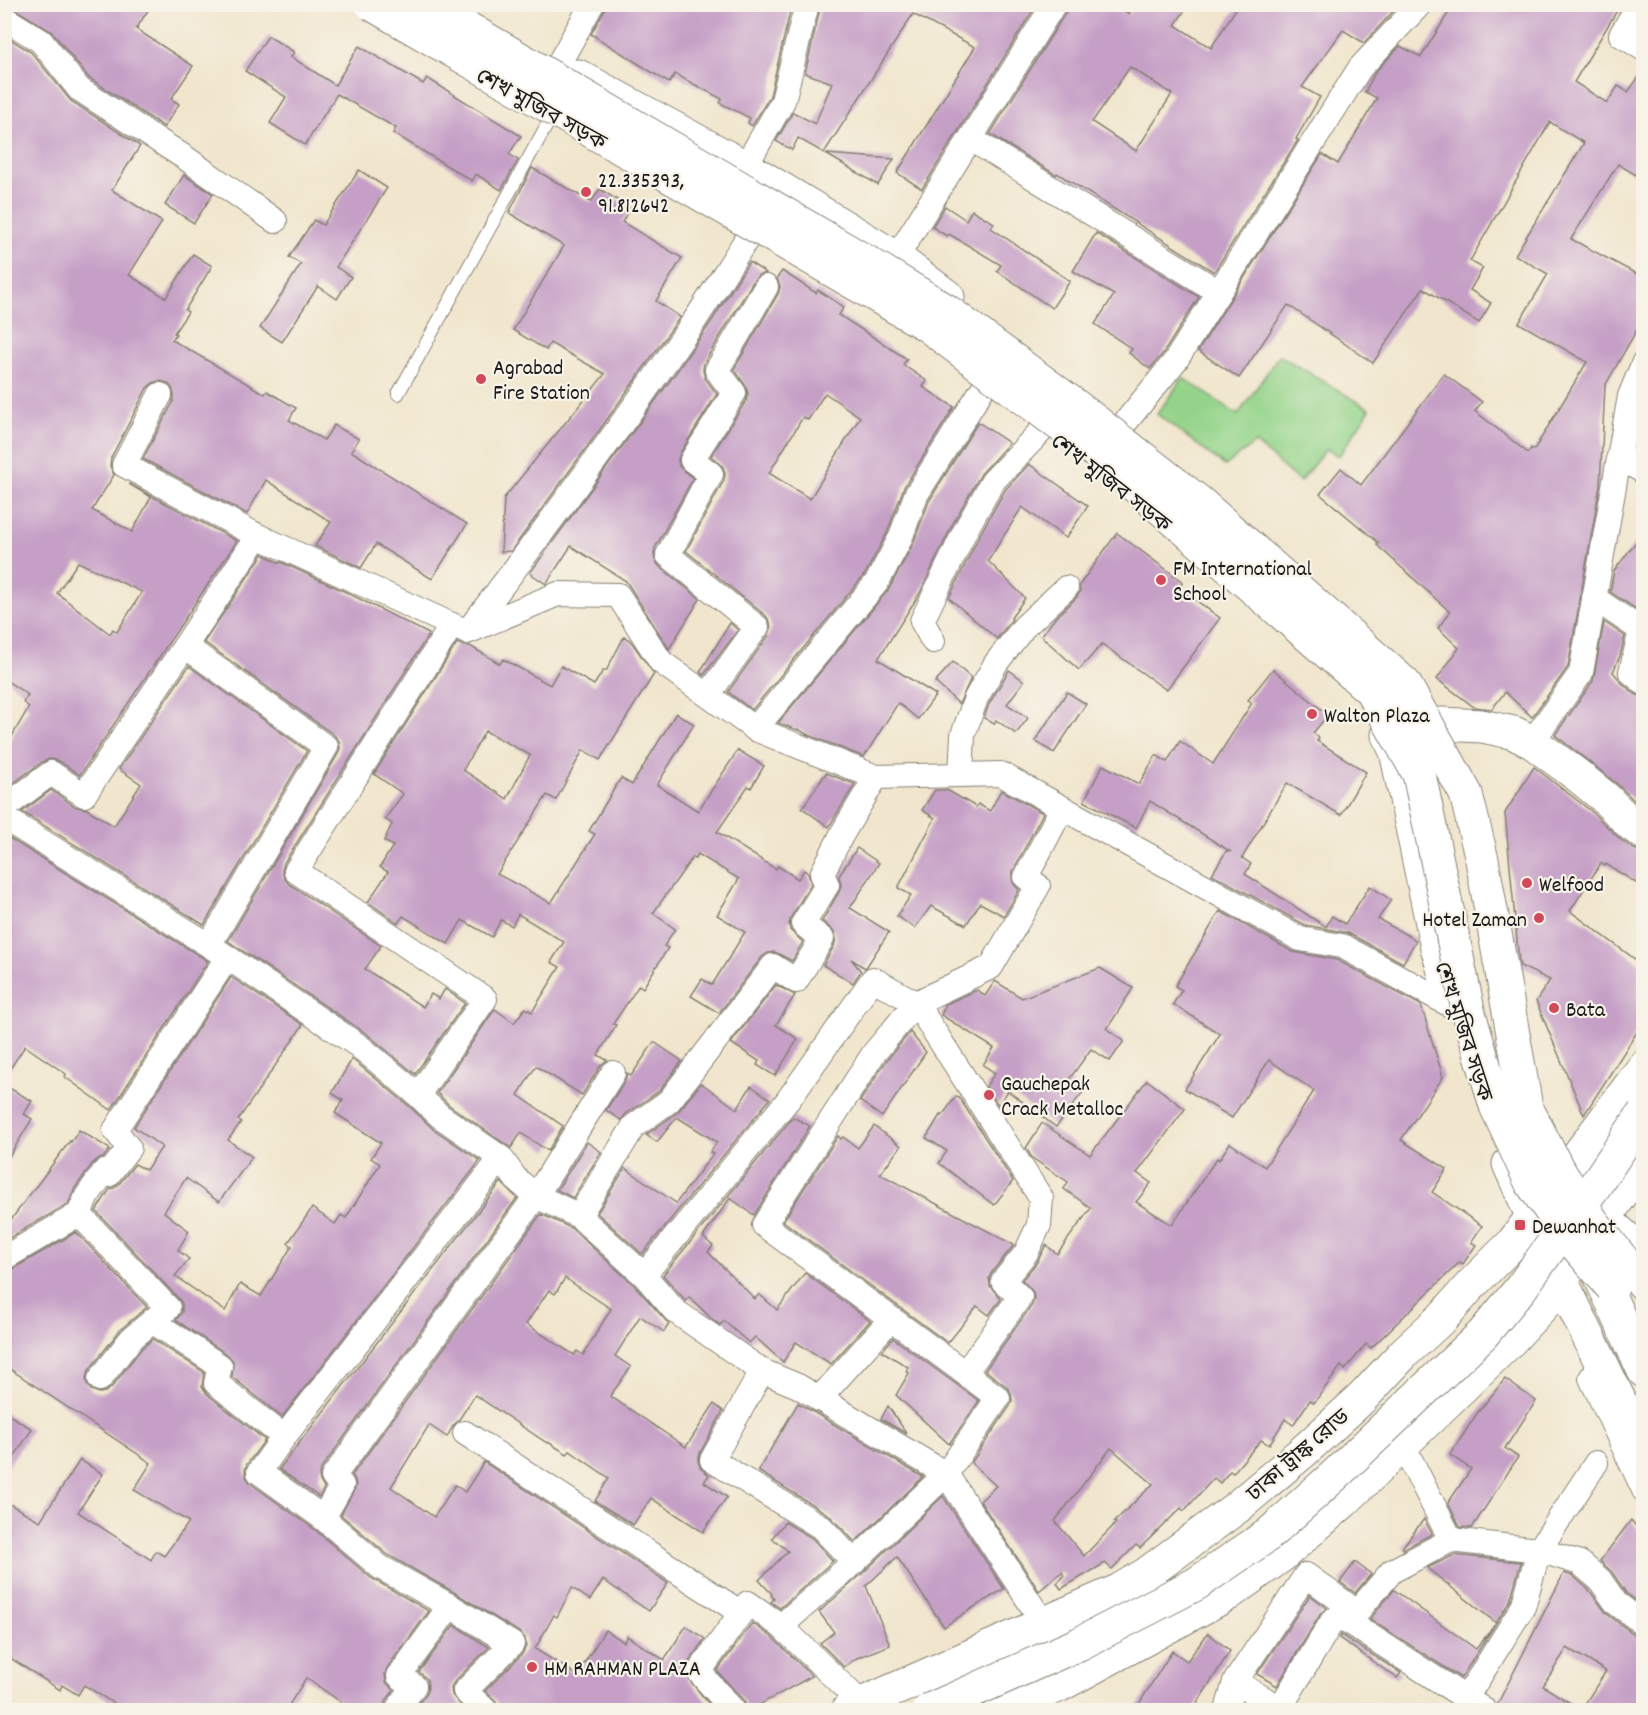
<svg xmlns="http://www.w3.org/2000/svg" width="1648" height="1715" viewBox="0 0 1648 1715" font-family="Dekko,'Noto Sans Bengali',sans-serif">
<rect width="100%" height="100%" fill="#f7f3e8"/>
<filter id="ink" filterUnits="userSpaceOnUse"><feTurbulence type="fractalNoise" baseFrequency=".0167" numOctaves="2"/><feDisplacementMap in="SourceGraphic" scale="12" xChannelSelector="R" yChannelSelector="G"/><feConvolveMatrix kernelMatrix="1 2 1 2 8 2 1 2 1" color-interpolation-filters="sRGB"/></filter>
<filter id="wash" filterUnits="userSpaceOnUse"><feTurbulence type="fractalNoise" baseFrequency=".008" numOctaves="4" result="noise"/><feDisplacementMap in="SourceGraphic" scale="24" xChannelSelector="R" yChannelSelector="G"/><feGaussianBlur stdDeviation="1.35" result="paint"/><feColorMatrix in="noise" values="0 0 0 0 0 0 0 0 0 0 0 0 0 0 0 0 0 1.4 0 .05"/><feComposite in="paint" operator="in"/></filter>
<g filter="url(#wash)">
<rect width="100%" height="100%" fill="#f1e6cd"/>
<polygon fill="#94d48a" stroke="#587853" stroke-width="1.5" points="1279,355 1370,409 1339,456 1326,449 1300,482 1255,443 1225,466 1157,414 1183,378 1238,415"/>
<g id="blocks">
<g fill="#c59fc6" fill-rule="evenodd">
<polygon points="7,4 152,4 136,29 193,66 171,99 179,104 164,127 89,78 52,32"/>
<polygon points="606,4 792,4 770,96 752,126 748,123 750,118 720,103 722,99 675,74 669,83 591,34 604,11"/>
<polygon points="821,4 1037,4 922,189 897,173 975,47 913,14 824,153 798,138 792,150 776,141 793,112 815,124 832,83 805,73"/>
<path d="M1068,4H1113L1129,14L1135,4H1189L1175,25L1211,48L1239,4H1400L1364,43L1343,30L1302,87L1320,97L1296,139L1298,140L1214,272L1057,173L1056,175L990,134L1066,12ZM1130,67L1172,94L1136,151L1092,122Z"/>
<polygon points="1454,4 1621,4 1574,82 1607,103 1618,86 1628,92 1644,70 1644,180 1618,164 1571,239 1644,278 1644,317 1605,386 1600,486 1568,667 1532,717 1505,692 1492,709 1474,707 1437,679 1459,648 1438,628 1450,612 1377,545 1379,543 1320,494 1341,468 1361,485 1444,374 1482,402 1475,411 1528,453 1531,448 1534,450 1587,362 1519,323 1548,274 1515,255 1584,143 1550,122 1470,261 1483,268 1470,290 1491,303 1479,323 1423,288 1373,363 1288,305 1239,378 1198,351 1322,154 1338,164 1377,98 1365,92 1376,71 1400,46 1421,57"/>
<path d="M4,35L31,52L71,101L140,146L112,190L162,222L129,275L166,298L193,254L212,266L185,310L188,312L174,333L176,334L172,340L265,394L267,391L296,408L289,420L324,440L334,425L359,439L351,451L467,524L432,579L376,544L361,568L315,546L331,522L266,480L247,514L143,459L173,402L174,395L172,388L167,383L160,381L153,383L147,388L111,458L110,466L114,475L92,510L132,532L151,497L129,484L237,541L80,775L59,761L50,759L42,762L4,790V750L29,707L23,702L28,695L4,679ZM78,562L142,592L117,632L113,629L110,634L57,593Z"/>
<polygon points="268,36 294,52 291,57 335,85 359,46 423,84 427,78 521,136 509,154 518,160 501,190 476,174 472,181 393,133 396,128 337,94 305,145 270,123 286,97 245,71"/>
<polygon points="826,154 894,159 878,185"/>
<polygon points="532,168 591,202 600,189 630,208 622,222 682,258 656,301 680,317 598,432 511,551 501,552 504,498 605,374 550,343 546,350 513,330 564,246 509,213"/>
<polygon points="359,170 387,188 336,267 351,277 337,299 318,286 282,342 260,328 301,264 289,257 314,220 323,225"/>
<polygon points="184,175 213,194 194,223 165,205"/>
<polygon points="945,206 966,220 972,210 994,223 991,228 1070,281 1052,308 997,271 1001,265 949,234 947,236 932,227"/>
<polygon points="1096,233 1199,297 1164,352 1150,369 1129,353 1132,349 1095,324 1114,295 1073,271"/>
<polygon points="749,262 766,273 759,275 754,280 704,363 703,370 705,378 717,394 680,453 678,460 679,466 693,478 655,548 654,554 655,560 659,566 700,599 669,649 626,581 571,546 546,584 530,573 677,371 713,319"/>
<path d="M782,271L816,293L818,290L844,307L839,315L907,359L903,365L927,381L923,387L954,407L904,487L887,533L865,574L752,710L728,692L769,635L771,629L770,622L766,616L686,551L724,480L725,474L723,467L711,456L746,401L748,393L745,385L734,369L778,294L780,287L777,278ZM825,393L860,417L810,499L769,473L803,417L808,420Z"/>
<polygon points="978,422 1009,443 981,474 953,523 920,593 878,659 936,695 918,719 898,703 864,757 806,734 798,729 797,730 778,723 889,589 913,544 929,501"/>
<polygon points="1029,464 1088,506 1066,538 1022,507 988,561 1025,598 1011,618 1012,619 997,639 949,598 979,536 1005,490"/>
<polygon points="1644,531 1644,604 1639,611 1610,592 1614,571"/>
<polygon points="1117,533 1183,582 1179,588 1220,618 1167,689 1165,689 1102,644 1079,670 1041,636 1055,618 1076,598 1080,592 1080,584"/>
<polygon points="263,554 280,563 281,562 346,592 429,634 284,863 282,871 284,878 288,883 381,946 365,969 423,1007 431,994 439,999 445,989 465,1003 415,1074 367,1034 228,941 338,754 340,748 339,741 334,735 204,642"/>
<polygon points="1604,622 1625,636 1620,656 1613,672 1622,683 1635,694 1644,697 1644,810 1616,783 1555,735 1593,681"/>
<polygon points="730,623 738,630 704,675 700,672"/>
<path d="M624,637L630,640L654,674L600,760L583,750L556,800L547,795L497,874L551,903L595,834L589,831L614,789L621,778L632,785L676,713L694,724L657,785L698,811L738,750L764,766L751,788L748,786L717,832L776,869L778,866L798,879L804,870L808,873L811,884L791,917L789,924L790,930L803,942L792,961L775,952L768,953L762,957L719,1013L691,996L702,979L712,985L745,932L717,915L739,879L698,854L695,859L693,857L653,913L675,929L664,946L668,948L643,988L639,985L613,1024L616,1025L598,1055L607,1060L601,1065L582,1095L536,1066L518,1095L563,1126L548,1151L521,1133L511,1148L449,1105L437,1093L495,1009L514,1023L525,1008L532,1012L560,967L551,962L564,942L518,914L512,926L501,920L492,937L462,920L448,944L403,916L398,923L368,902L388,872L380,867L393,846L384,841L392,824L385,819L403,794L374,774L457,643L465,646H470L500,664L503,659L550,685L561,666L594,685L603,671H606ZM485,731L530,755L507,799L463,770Z"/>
<polygon points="953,662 971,678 959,704 935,682"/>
<polygon points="189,666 307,751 204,925 22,812 51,790 76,807 87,809 114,826 141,784 119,769"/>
<polygon points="1273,669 1328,715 1313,733 1319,738 1317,741 1366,772 1341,815 1287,783 1242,858 1251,864 1245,874 1326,927 1332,916 1345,924 1370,886 1391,900 1378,919 1416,940 1403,963 1348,933 1305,925 1212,874 1227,850 1231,852 1150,801 1136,828 1084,801 1103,765 1139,784 1156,755 1167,762 1180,741 1213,764 1252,703 1248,700"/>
<polygon points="1009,670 1024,681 1007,704 1028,718 1016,734 996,720 994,724 984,718 989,704"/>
<polygon points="1067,692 1086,704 1054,753 1035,741"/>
<polygon points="1534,767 1591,811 1621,840 1634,849 1644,852 1644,888 1606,864 1605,866 1601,863 1570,911 1644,966 1644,1021 1584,1115 1536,1001 1550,980 1520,966 1519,962 1505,813"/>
<polygon points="826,773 855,784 829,827 802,808"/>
<polygon points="935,790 947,790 976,807 978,804 990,811 1001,790 1043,813 1013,871 1012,877 1013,883 1019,890 1004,916 980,903 966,925 931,906 915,928 897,916 911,895 898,888 935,818 922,810"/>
<polygon points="4,835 208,961 111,1110 65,1077 66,1074 25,1046 4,1078"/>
<polygon points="857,848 879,863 850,908 889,932 867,966 865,968 851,959 861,971 853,983 823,965 834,946 836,939 835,933 822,921 839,892 841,885 839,876"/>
<path d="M1220,911L1293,952L1337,960L1421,1005L1443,1077L1401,1140L1447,1169L1432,1192L1482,1226L1471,1242L1476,1245L1463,1264L1460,1262L1371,1348L1366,1344L1345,1370L1341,1366L1314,1403L1310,1400L1293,1425L1285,1419L1269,1445L1261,1440L1233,1473L1230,1471L1220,1483L1214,1478L1184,1511L1181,1508L1140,1548L1136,1545L1112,1569L1105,1563L1061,1589L1057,1583L1064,1576L1062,1572L1039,1591L980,1501L996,1486L971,1463L1010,1406L1012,1400L1011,1393L1007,1387L985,1370L1032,1305L1034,1299L1033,1292L1022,1280L1037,1262L1046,1245L1057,1254L1091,1208L1064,1189L1068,1182L1032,1158L1026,1148L1042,1123L1090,1155L1147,1080L1185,1109L1137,1173L1151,1183L1136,1202L1172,1225L1217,1158L1219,1160L1230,1143L1265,1167L1314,1091L1269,1060L1232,1118L1185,1089L1220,1034L1173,1004L1182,990L1175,986ZM1111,1448L1153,1484L1114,1522L1116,1523L1084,1556L1055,1521Z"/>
<polygon points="1100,968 1133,988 1107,1029 1124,1041 1110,1061 1091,1049 1068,1081 1083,1092 1056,1127 1008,1091 998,1105 986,1086 995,1073 983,1065 994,1048 941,1015 946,1004 977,990 985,996 995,981 1022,998"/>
<polygon points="231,977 303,1025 238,1120 241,1122 228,1140 252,1157 219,1202 186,1178 164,1212 189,1231 178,1250 189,1259 175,1276 225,1311 240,1284 261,1296 292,1246 288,1243 312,1208 335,1224 341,1215 346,1218 380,1164 371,1158 381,1143 335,1113 343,1100 332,1093 352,1059 409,1106 432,1128 480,1161 282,1417 232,1377 233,1361 228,1355 176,1320 182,1312 182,1304 178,1298 96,1211 110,1189 114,1188 119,1184 135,1164 146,1170 162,1147 134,1127"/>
<polygon points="776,985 795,995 776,1025 798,1039 775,1076 757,1065 759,1061 731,1043"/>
<polygon points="910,1032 926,1052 882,1117 860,1101 886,1061"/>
<polygon points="654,1042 682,1061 659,1091 626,1114 621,1120 606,1110 625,1081 627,1073 631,1076"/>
<polygon points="701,1083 737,1109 751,1086 770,1099 642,1254 597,1213 625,1168 676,1203 713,1154 710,1152 717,1142 677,1117 657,1142 646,1135 678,1112"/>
<polygon points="4,1085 32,1101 24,1114 32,1119 4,1165"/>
<polygon points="956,1096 960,1099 1013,1181 994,1205 939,1163 947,1151 926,1138 940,1115 942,1116"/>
<polygon points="793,1117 810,1126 754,1215 730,1198 703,1237 713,1246 708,1252 755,1299 759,1294 777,1310 805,1273 870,1321 831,1364 796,1342 783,1362 755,1337 749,1343 724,1321 720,1325 711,1318 689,1297 686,1301 685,1300 663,1275"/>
<polygon points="874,1126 901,1146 880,1174 1014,1245 992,1272 989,1278 990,1286 1001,1299 989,1315 977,1306 948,1343 783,1221 838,1136 841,1139 843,1137 858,1148"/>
<polygon points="79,1130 110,1149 103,1158 98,1159 92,1164 75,1188 68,1204 4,1241 4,1229 70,1141 71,1142"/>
<polygon points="587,1142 601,1152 573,1198 557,1190"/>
<polygon points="501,1182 517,1198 321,1469 319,1475 320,1481 324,1488 319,1497 279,1469"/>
<path d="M541,1214L571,1228L634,1285L669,1324L664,1332L640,1316L615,1356L631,1367L610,1396L686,1447L714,1404L723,1411L700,1453L698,1461L700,1467L709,1475L704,1482L727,1497L703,1532L651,1498L633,1525L595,1501L609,1478L570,1451L567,1454L548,1442L547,1443L475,1395L458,1421L453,1426L447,1437L429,1425L391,1487L434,1517L455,1485L465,1492L484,1462L668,1583L649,1611L603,1580L590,1600L572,1588L557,1617L554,1615L535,1649L577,1675L605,1630L624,1642L627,1636L664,1660L686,1626L705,1639L687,1664L685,1670L686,1676L714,1710H499L498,1705L495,1700L485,1691L522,1654L526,1646L525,1638L519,1632L457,1594L388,1555L341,1515L356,1486L355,1480L352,1475ZM565,1278L611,1309L583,1355L577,1351L574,1355L526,1324L549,1290L555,1294Z"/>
<polygon points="76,1232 147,1307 120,1330 89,1370 86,1378 87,1384 91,1390 99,1393 105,1392 111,1388 141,1349 153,1339 204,1372 202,1387 207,1394 265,1440 247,1464 245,1470 246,1477 250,1483 314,1529 371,1578 429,1611 387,1668 385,1674 386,1682 394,1690 385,1702 383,1710 335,1710 341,1702 306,1678 286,1710 124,1710 84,1685 78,1695 62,1685 60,1690 4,1654 4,1501 40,1521 80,1460 103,1474 78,1512 151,1560 156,1551 164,1556 189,1522 134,1490 151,1463 4,1365 4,1272 11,1270"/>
<polygon points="893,1338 979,1401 949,1444 896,1395 909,1373 906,1371 908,1367 882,1351"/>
<polygon points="1505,1379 1536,1401 1505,1448 1518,1457 1472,1528 1460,1527 1448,1503 1471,1469 1450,1455 1478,1412"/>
<polygon points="798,1403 923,1477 855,1542 829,1515 758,1471"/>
<polygon points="888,1406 907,1434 881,1419"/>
<polygon points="4,1412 32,1429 4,1473"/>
<polygon points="943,1496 1004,1589 971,1609 944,1627 897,1557 866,1586 890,1645 857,1658 844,1667 820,1643 834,1632 819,1612 863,1573"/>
<polygon points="1424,1519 1432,1534 1403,1549 1402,1548"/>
<polygon points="1631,1520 1644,1536 1644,1606 1626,1593 1612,1572 1600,1561"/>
<polygon points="785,1522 812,1538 833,1561 780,1608 771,1602 774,1599 771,1595 772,1594 759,1580 788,1551 772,1538"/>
<polygon points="1454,1555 1521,1562 1510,1601 1461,1678 1370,1619 1394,1590 1476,1649 1496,1623 1427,1568"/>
<polygon points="1355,1562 1371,1574 1355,1593 1340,1582"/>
<path d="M1564,1573L1573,1576L1589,1590L1607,1614L1635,1635L1644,1638V1710H1498L1497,1705ZM1567,1648L1606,1671L1581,1710L1543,1686Z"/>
<polygon points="1310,1595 1327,1608 1321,1613 1277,1686 1257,1674"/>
<polygon points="752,1623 772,1637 812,1676 750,1710 747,1710 744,1701 717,1671"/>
<polygon points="454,1625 489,1647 455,1681 451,1687 452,1695 465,1710 414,1710 426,1694 428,1688 427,1679 419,1672"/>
<polygon points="1208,1633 1230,1651 1193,1710 1135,1710 1172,1651 1187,1661"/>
<polygon points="1341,1635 1401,1673 1397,1678 1339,1638"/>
</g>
</g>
</g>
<g filter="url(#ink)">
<use href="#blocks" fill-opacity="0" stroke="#868174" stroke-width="1.5"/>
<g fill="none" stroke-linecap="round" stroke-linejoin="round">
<defs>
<polyline id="lane" points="398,394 553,114"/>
<g id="street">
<polyline points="1639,4 1621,35 1644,49"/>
<polyline points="4,18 41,41 79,89 187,159 275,221"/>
<polyline points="558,65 592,4"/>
<polyline points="971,139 1219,292"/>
<polyline points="745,167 783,101 807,4"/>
<path d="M754,228C733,259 714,292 693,323C620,428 544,531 467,632L558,594L618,595L661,662L755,729L876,777L1001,774L1300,939L1342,946L1454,1007"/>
<polyline points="896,258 1054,4"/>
<polyline points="160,395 124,465 258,536 185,646"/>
<polyline points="1120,429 1176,360 1360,68 1420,4"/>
<polyline points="1619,457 1644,472"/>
<polyline points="258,536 465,631"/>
<polyline points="1594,598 1641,630 1631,672 1644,683"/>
<polyline points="933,641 922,621 966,529 993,481 1044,428"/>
<polyline points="708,695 757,627 668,555 711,474 692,460 734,393 717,370 766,287"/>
<polyline points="755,729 877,582 900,539 916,495 988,380"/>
<polyline points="1532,742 1581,673 1630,396 1644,362"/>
<polyline points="961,775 963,735 976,698 996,663 1024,627 1066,588"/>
<polyline points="4,808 51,773 84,795 185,646 326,747 209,945 359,1046 418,1095 440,1116 501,1158 516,1179 536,1196 579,1216 644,1275 675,1311 762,1371 798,1386 946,1474 1044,1624"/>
<polyline points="4,818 209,945"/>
<polyline points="418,1095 485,999 296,871 452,625"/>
<polyline points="79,1214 168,1308 131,1339 100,1379"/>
<polyline points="1607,1215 1644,1248"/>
<polyline points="579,1216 634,1126 669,1101 773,966 796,981 822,939 803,924 827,885 822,874 842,834 876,777"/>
<polyline points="4,1258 79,1214 87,1196 104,1172 108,1175 129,1148 115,1130 227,958"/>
<polyline points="644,1275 788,1100 873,979 916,1003 1041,1198 1039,1225 1026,1253 1003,1281 1020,1297 965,1373 998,1398 946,1474 854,1562 821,1527 712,1460 762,1371"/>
<polyline points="152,1321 220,1366 216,1383 284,1437 501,1158"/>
<polyline points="965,1373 764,1225 874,1053 916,1003 991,967 1038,886 1026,877 1062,808"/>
<polyline points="1591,1378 1644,1490"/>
<polyline points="819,1399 891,1319"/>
<polyline points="465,1433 741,1613"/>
<polyline points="284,1437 259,1472 323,1518"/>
<polyline points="1403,1445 1451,1540"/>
<polyline points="854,1562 781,1626 862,1704"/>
<polyline points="450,1606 512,1644 465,1691 485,1710"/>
<polyline points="1357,1612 1392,1571 1451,1540 1539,1550 1580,1563 1600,1580 1616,1603 1644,1624"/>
<polyline points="1235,1682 1284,1710"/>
<polyline points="1466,1698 1523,1607 1539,1550 1596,1463"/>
<polyline points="1280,1708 1333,1620 1337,1619 1350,1623"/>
<polyline points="397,1710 414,1686 399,1676 450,1606 380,1567 323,1518 342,1485 333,1477 536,1196 613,1073"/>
<polyline points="733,1710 699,1672 748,1603 781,1626"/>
<polyline points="1227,1710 1235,1682 1306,1575 1357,1612 1350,1623 1484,1710"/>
</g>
<g id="secondary">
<polyline points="1441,724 1482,726 1514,733 1532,742 1577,775 1604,797 1632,825 1644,833"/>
<polyline points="848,1710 1120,1590 1145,1575 1236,1508 1305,1450 1362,1398 1405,1352 1443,1317 1472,1284 1512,1244 1644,1067"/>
<polyline points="1001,1710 1060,1685 1228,1594 1281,1556 1343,1502 1510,1341 1546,1302 1644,1162"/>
</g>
<g id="highway">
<polyline points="578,76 745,167 896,258 948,297"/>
<polyline points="1388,735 1396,751 1437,947 1452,999"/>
<polyline points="1509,1164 1561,1280 1644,1451"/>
<polyline points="1593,1261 1644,1371"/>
<polyline points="1629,1268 1644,1284"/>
</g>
</defs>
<use href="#lane" stroke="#868174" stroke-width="14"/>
<use href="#street" stroke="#868174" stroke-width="26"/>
<use href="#secondary" stroke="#868174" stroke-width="35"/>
<use href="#highway" stroke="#868174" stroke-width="35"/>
<use href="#lane" stroke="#fff" stroke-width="12"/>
<use href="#street" stroke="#fff" stroke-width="24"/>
<use href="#secondary" stroke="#fff" stroke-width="33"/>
<use href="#highway" stroke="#fff" stroke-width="33"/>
<defs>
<polyline id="secondary-bridge" points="929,1710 1079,1644 1196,1584 1268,1535 1336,1474 1483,1334 1521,1288 1596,1184 1644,1113"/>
<g id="highway-bridge">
<polyline points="372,4 927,325 1095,451 1371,690 1419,774 1468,1010 1496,1106 1531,1182 1568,1236 1612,1287"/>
<polyline points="426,4 877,268 947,311 1081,410 1200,503 1404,683 1466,794 1482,860 1526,1107 1558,1170 1592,1221 1629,1268"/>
</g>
</defs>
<use href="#secondary-bridge" stroke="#868174" stroke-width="35" stroke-linecap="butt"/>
<use href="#highway-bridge" stroke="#868174" stroke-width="35" stroke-linecap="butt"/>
<use href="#secondary-bridge" stroke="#fff" stroke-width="33"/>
<use href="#highway-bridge" stroke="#fff" stroke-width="33"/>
</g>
</g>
<g fill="#d1495b" stroke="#f7f3e8" stroke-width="2">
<circle cx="586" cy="192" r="6"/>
<circle cx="481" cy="379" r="6"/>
<circle cx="1161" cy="580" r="6"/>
<circle cx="1312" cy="714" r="6"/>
<circle cx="1527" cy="883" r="6"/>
<circle cx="1539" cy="918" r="6"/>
<circle cx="1554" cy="1008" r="6"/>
<circle cx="989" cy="1095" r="6"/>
<rect x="1514" y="1219" width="12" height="12" rx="3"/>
<circle cx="532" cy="1667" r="6"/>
</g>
<g text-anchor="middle" stroke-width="4.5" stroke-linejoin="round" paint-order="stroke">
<g font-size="22" fill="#1c1c1c" stroke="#f7f3e8">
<text transform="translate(542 108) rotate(29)" y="8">শেখ মুজিব সড়ক</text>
<text transform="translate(1112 482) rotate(38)" y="8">শেখ মুজিব সড়ক</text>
<text transform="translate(1465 1031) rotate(72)" y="8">শেখ মুজিব সড়ক</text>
<text transform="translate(1297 1454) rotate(-41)" y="8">ঢাকা ট্রাঙ্ক রোড</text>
</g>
<g font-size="22" fill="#1c1c1c" stroke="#f7f3e8" text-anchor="start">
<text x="598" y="187">22.335393,<tspan x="598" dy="25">91.812642</tspan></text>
<text x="493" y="374">Agrabad<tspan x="493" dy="25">Fire Station</tspan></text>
<text x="1173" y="575">FM International<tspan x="1173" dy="25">School</tspan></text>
<text x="1324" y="722">Walton Plaza</text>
<text x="1539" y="891">Welfood</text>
<text x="1527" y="926" text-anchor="end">Hotel Zaman</text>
<text x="1566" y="1016">Bata</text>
<text x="1001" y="1090">Gauchepak<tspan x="1001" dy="25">Crack Metalloc</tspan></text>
<text x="1532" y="1233">Dewanhat</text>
<text x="544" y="1675">HM RAHMAN PLAZA</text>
</g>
</g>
<rect width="1648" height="1715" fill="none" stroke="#f7f3e8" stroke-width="24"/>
</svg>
